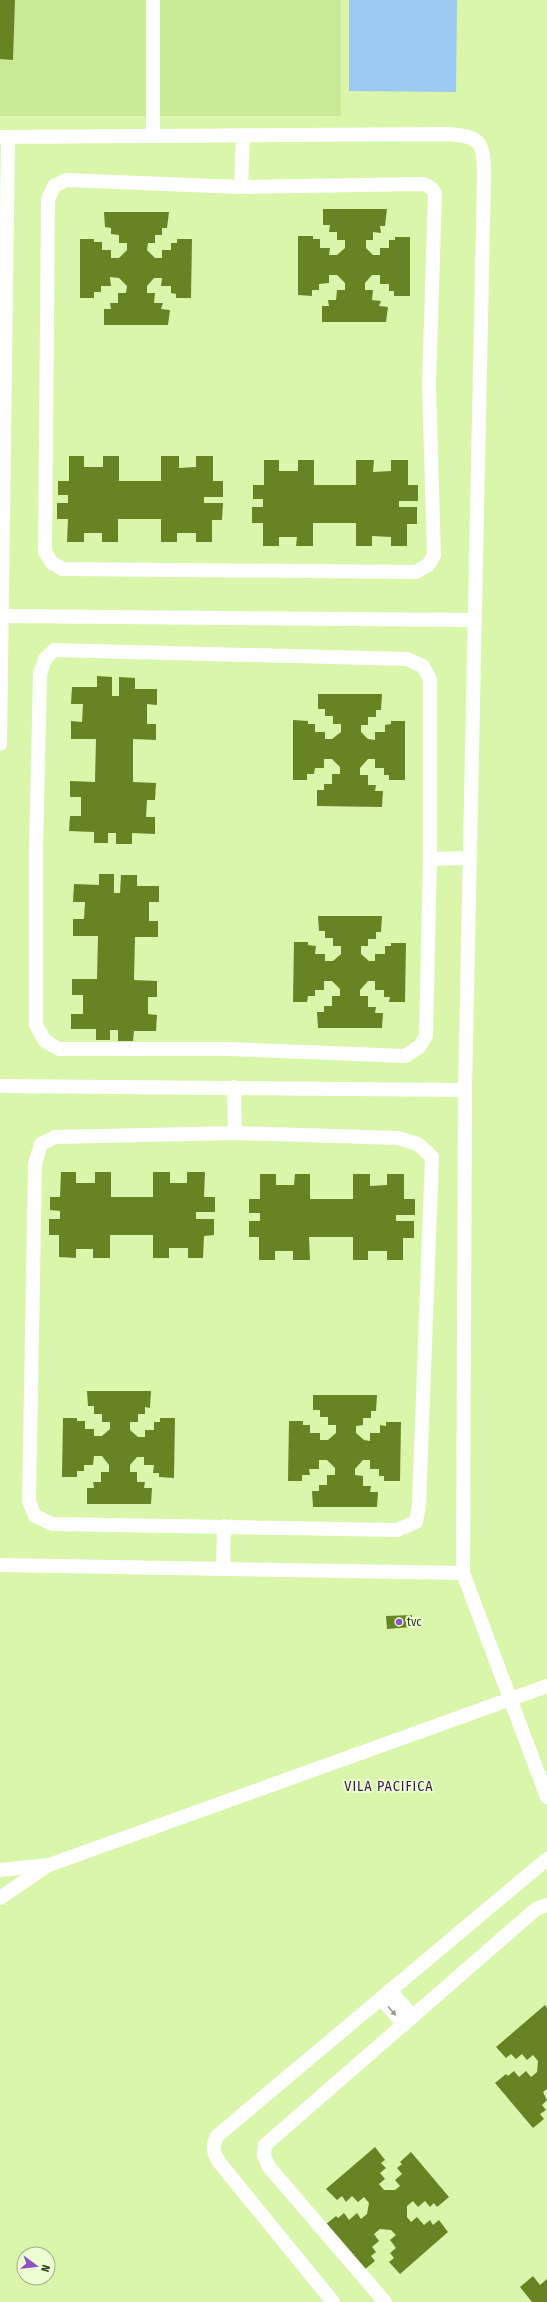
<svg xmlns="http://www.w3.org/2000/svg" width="547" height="2302" viewBox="0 0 547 2302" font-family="'Fira Sans Condensed',sans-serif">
<rect width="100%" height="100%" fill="#d9f6ab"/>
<rect fill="#cbea97" x="0" y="0" width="341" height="116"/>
<polygon fill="#9ccaf3" points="349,0 457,0 456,92 349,91"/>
<g fill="#678424">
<polygon points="0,0 15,0 13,60 0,59"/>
<polygon points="323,209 387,209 385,226 380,226 381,233 373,232 373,240 366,240 366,248 373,255 380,255 380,248 389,248 389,240 395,240 395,237 410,237 410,296 394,296 394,291 389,291 389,284 380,284 380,275 372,275 365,283 365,290 373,290 372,300 381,301 379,306 388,307 386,322 322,322 322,306 329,306 328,300 336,300 337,290 345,290 345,283 337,275 329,275 329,283 319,284 319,290 312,290 312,296 298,295 298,236 313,236 313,239 320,239 320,248 330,248 329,255 337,255 345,248 345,240 337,240 337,232 329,232 330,225 323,225"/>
<polygon points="104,212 169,212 167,228 162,228 162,235 155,235 155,243 148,243 147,250 155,258 162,258 162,250 171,250 171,243 177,243 177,239 192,239 191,298 176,298 176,294 171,293 171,286 161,286 162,278 154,278 147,286 147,293 155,293 154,303 163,303 161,309 170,310 168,325 104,325 104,309 111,309 110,303 118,303 118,293 126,293 127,286 119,278 110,277 111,286 101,286 101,292 94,292 94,298 80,298 80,239 94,239 94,242 102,242 102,250 111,250 111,258 119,258 127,250 127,243 119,243 119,235 111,234 111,228 105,227"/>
<polygon points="69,456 84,456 84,467 103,467 103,456 119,456 119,481 161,481 161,456 179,456 179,468 196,467 196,456 213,456 213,481 223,481 223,497 204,497 204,503 223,503 222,520 212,520 212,542 196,542 196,533 177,533 177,542 161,542 161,519 118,519 118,542 102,542 102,533 84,533 84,542 67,542 68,519 57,519 57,503 68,503 68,495 58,495 58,481 69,481"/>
<polygon points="264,460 279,460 279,471 298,471 298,460 314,460 314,485 356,485 356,460 374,460 373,472 391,471 391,460 408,460 408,485 418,485 418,501 399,501 399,507 417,507 417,524 407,524 407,546 391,546 391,537 372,536 372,546 356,546 356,523 313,523 313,546 296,546 297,537 279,537 279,546 263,546 263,523 252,523 252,507 263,507 263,499 253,499 253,485 264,485"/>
<polygon points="97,676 112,677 112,696 119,696 119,677 135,678 135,689 157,689 157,705 147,704 147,724 156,724 156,740 133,739 133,782 156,783 155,800 147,800 146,817 155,817 155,834 132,833 132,844 116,844 116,833 108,833 108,843 94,843 94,832 69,831 70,816 81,816 81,797 70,797 70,781 95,782 96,739 71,739 71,721 82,722 83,704 71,704 72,687 97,687"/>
<polygon points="318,694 382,694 381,710 376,710 376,717 368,717 368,725 361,725 361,732 368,739 375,740 375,732 385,732 385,725 391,724 391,721 405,721 405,780 389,780 389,775 384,775 384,768 375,768 375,759 368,759 360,768 360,775 368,775 368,785 376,785 375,791 383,791 382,807 317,806 317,790 324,790 324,784 332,784 332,774 340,774 340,767 332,759 324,759 324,768 315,768 314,774 307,774 307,780 293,780 293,720 308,721 308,724 315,724 315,732 325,732 325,739 332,739 341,732 341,724 333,724 333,716 325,716 325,709 318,709"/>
<polygon points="99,874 114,874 114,893 120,893 121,875 137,875 137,886 159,886 159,902 149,902 149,921 158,921 158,937 135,937 134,980 157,981 157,997 148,997 148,1014 157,1015 156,1031 134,1031 133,1041 118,1041 118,1030 110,1030 110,1040 96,1040 96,1029 71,1029 71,1014 83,1014 83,995 72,995 72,979 97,979 98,936 73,936 73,919 84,919 85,902 73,902 74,884 99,885"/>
<polygon points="318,916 382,916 381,932 376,932 376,939 368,939 368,946 361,946 361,954 369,961 375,961 375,954 385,954 385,946 391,946 391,943 406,943 405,1002 389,1002 390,997 384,997 384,990 375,990 375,981 368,981 360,990 360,996 368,996 368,1007 376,1007 375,1013 383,1013 382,1028 318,1028 317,1012 324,1012 324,1006 332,1006 332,996 340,996 340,989 332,981 324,981 324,990 315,990 315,996 308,996 307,1002 293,1002 294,942 308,942 308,945 316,946 315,954 325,954 325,961 333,961 341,954 341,946 333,946 333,938 325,938 325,931 319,931"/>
<polygon points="61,1172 76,1172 76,1183 95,1183 95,1172 111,1172 111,1197 153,1197 153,1172 170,1172 170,1183 187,1183 187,1172 205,1172 204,1197 215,1197 215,1212 196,1212 196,1219 214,1219 214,1235 204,1236 203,1258 188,1258 188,1248 169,1248 169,1258 153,1258 153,1235 110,1235 110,1258 93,1258 93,1249 76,1249 76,1258 59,1257 59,1235 49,1235 49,1219 60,1219 60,1211 50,1210 50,1197 60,1197"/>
<polygon points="260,1174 276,1174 276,1185 294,1185 295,1174 310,1174 310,1199 353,1199 353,1174 370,1174 370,1186 387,1185 387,1174 404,1174 404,1199 415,1199 415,1215 396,1215 396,1221 414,1221 414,1238 403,1238 403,1260 387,1260 387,1251 368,1251 368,1260 353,1260 353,1237 309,1237 310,1260 293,1260 293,1251 275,1251 275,1260 259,1260 259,1237 249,1237 249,1221 260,1221 260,1213 249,1213 249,1199 260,1199"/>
<polygon points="87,1391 151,1391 150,1408 145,1407 145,1414 138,1414 138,1422 130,1422 130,1430 138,1437 145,1437 145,1430 154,1430 154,1422 160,1422 160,1418 175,1418 174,1478 159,1477 159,1473 153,1473 154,1465 144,1465 144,1457 137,1457 130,1465 130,1472 137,1472 137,1482 145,1482 144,1488 152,1488 151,1504 87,1504 87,1488 94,1488 93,1482 101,1482 101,1472 109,1472 109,1465 102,1456 94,1456 93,1465 84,1465 84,1471 77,1471 77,1477 62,1477 63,1418 77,1418 77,1421 85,1421 85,1429 94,1429 94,1436 102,1436 110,1429 110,1422 102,1422 102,1414 94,1414 94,1406 88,1406"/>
<polygon points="313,1395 377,1395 376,1411 371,1411 371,1418 363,1418 363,1425 356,1426 356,1433 364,1440 370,1441 370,1433 380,1433 380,1425 386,1426 386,1422 401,1422 400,1481 384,1481 384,1476 379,1476 379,1469 370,1469 370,1460 363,1460 355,1469 355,1475 363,1476 363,1486 371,1486 370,1492 378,1492 377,1507 313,1507 312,1491 319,1491 319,1485 327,1485 327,1475 335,1475 335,1468 327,1460 319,1460 319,1469 309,1469 310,1475 302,1475 302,1481 288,1481 289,1421 303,1421 303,1425 310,1425 310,1433 320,1433 320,1440 328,1440 336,1433 336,1425 328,1425 328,1417 320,1417 320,1410 313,1410"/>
<polygon points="412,1615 412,1627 387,1629 386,1616"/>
<polygon points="545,2005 547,2008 547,2089 543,2092 547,2100 542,2105 546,2110 540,2114 544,2119 533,2128 495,2083 506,2074 508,2076 514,2071 519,2077 526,2071 531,2077 537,2072 538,2061 533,2055 527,2060 522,2054 516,2059 511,2054 506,2058 496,2047"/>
<polygon points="375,2147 385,2160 381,2163 386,2168 380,2173 385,2179 379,2184 384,2190 395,2190 400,2186 395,2180 402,2174 397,2168 402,2164 400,2162 411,2152 449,2197 437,2207 434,2203 430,2207 425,2201 418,2207 413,2201 407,2206 407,2217 411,2222 417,2217 424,2225 430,2220 433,2225 439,2220 448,2232 400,2274 389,2262 394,2258 390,2253 396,2248 390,2240 396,2235 391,2230 380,2229 374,2234 379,2241 372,2247 376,2252 371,2256 375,2261 364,2270 325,2225 336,2216 338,2218 344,2213 349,2220 357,2213 361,2219 367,2214 369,2203 364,2197 358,2202 352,2196 346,2202 342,2196 337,2200 326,2189"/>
<polygon points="533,2276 540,2285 547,2279 547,2302 532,2302 520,2287"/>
</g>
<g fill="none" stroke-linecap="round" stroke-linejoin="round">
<g stroke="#fff" stroke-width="14">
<polyline points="153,0 153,136"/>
<path d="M0,137L447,134C481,136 484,142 484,176L465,1090L463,1573L547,1797"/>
<polygon points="66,180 241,187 424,184 431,188 435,193 429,384 434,556 428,565 416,572 63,569 52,563 45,552 48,200 54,186"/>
<polyline points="241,187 243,136"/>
<polyline points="0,616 475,620"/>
<polygon points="54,650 407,659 423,666 430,679 430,859 426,1036 419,1047 405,1056 229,1049 59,1049 45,1041 36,1025 36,852 40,674 45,659"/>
<polyline points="0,744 8,138"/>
<polyline points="430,859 469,858"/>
<polyline points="0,1086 465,1090"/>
<polyline points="234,1087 235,1133"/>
<polygon points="235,1133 398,1138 418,1144 432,1157 419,1505 416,1522 397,1530 52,1524 35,1516 29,1501 35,1164 41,1144 55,1137"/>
<polyline points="0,1565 463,1573"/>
<polyline points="223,1568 224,1526"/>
<polyline points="0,1870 49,1865 547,1686"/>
<polyline points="0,1898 47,1866"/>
<polyline points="390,1990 413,2017"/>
<polyline points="381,1998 404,2025"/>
<path d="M333,2302L219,2162C213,2152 212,2147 217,2136L547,1859"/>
<polyline points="385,2302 269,2167 264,2156 265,2145 536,1909 547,1905"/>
</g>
</g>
<defs><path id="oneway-solid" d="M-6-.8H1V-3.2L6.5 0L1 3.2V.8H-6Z"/></defs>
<use fill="#979c8d" href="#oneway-solid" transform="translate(392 2011) rotate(48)"/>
<circle fill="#8e51c7" stroke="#edfed2" stroke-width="1.5" cx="399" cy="1622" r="4"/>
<g text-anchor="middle" stroke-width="4" stroke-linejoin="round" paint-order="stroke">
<g font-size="12" fill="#2f391b" stroke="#edfed2" text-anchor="start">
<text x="407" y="1626">tvc</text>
</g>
<g font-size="14" letter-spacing="1" fill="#371a52" stroke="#edfed2">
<text x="389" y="1791">VILA PACIFICA</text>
</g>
</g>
<g transform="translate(36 2266) rotate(105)"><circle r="19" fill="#edfed2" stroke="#a1af89"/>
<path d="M0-3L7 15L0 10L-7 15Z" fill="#8e51c7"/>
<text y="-6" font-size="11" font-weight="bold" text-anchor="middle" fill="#2f391b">N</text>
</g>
</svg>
